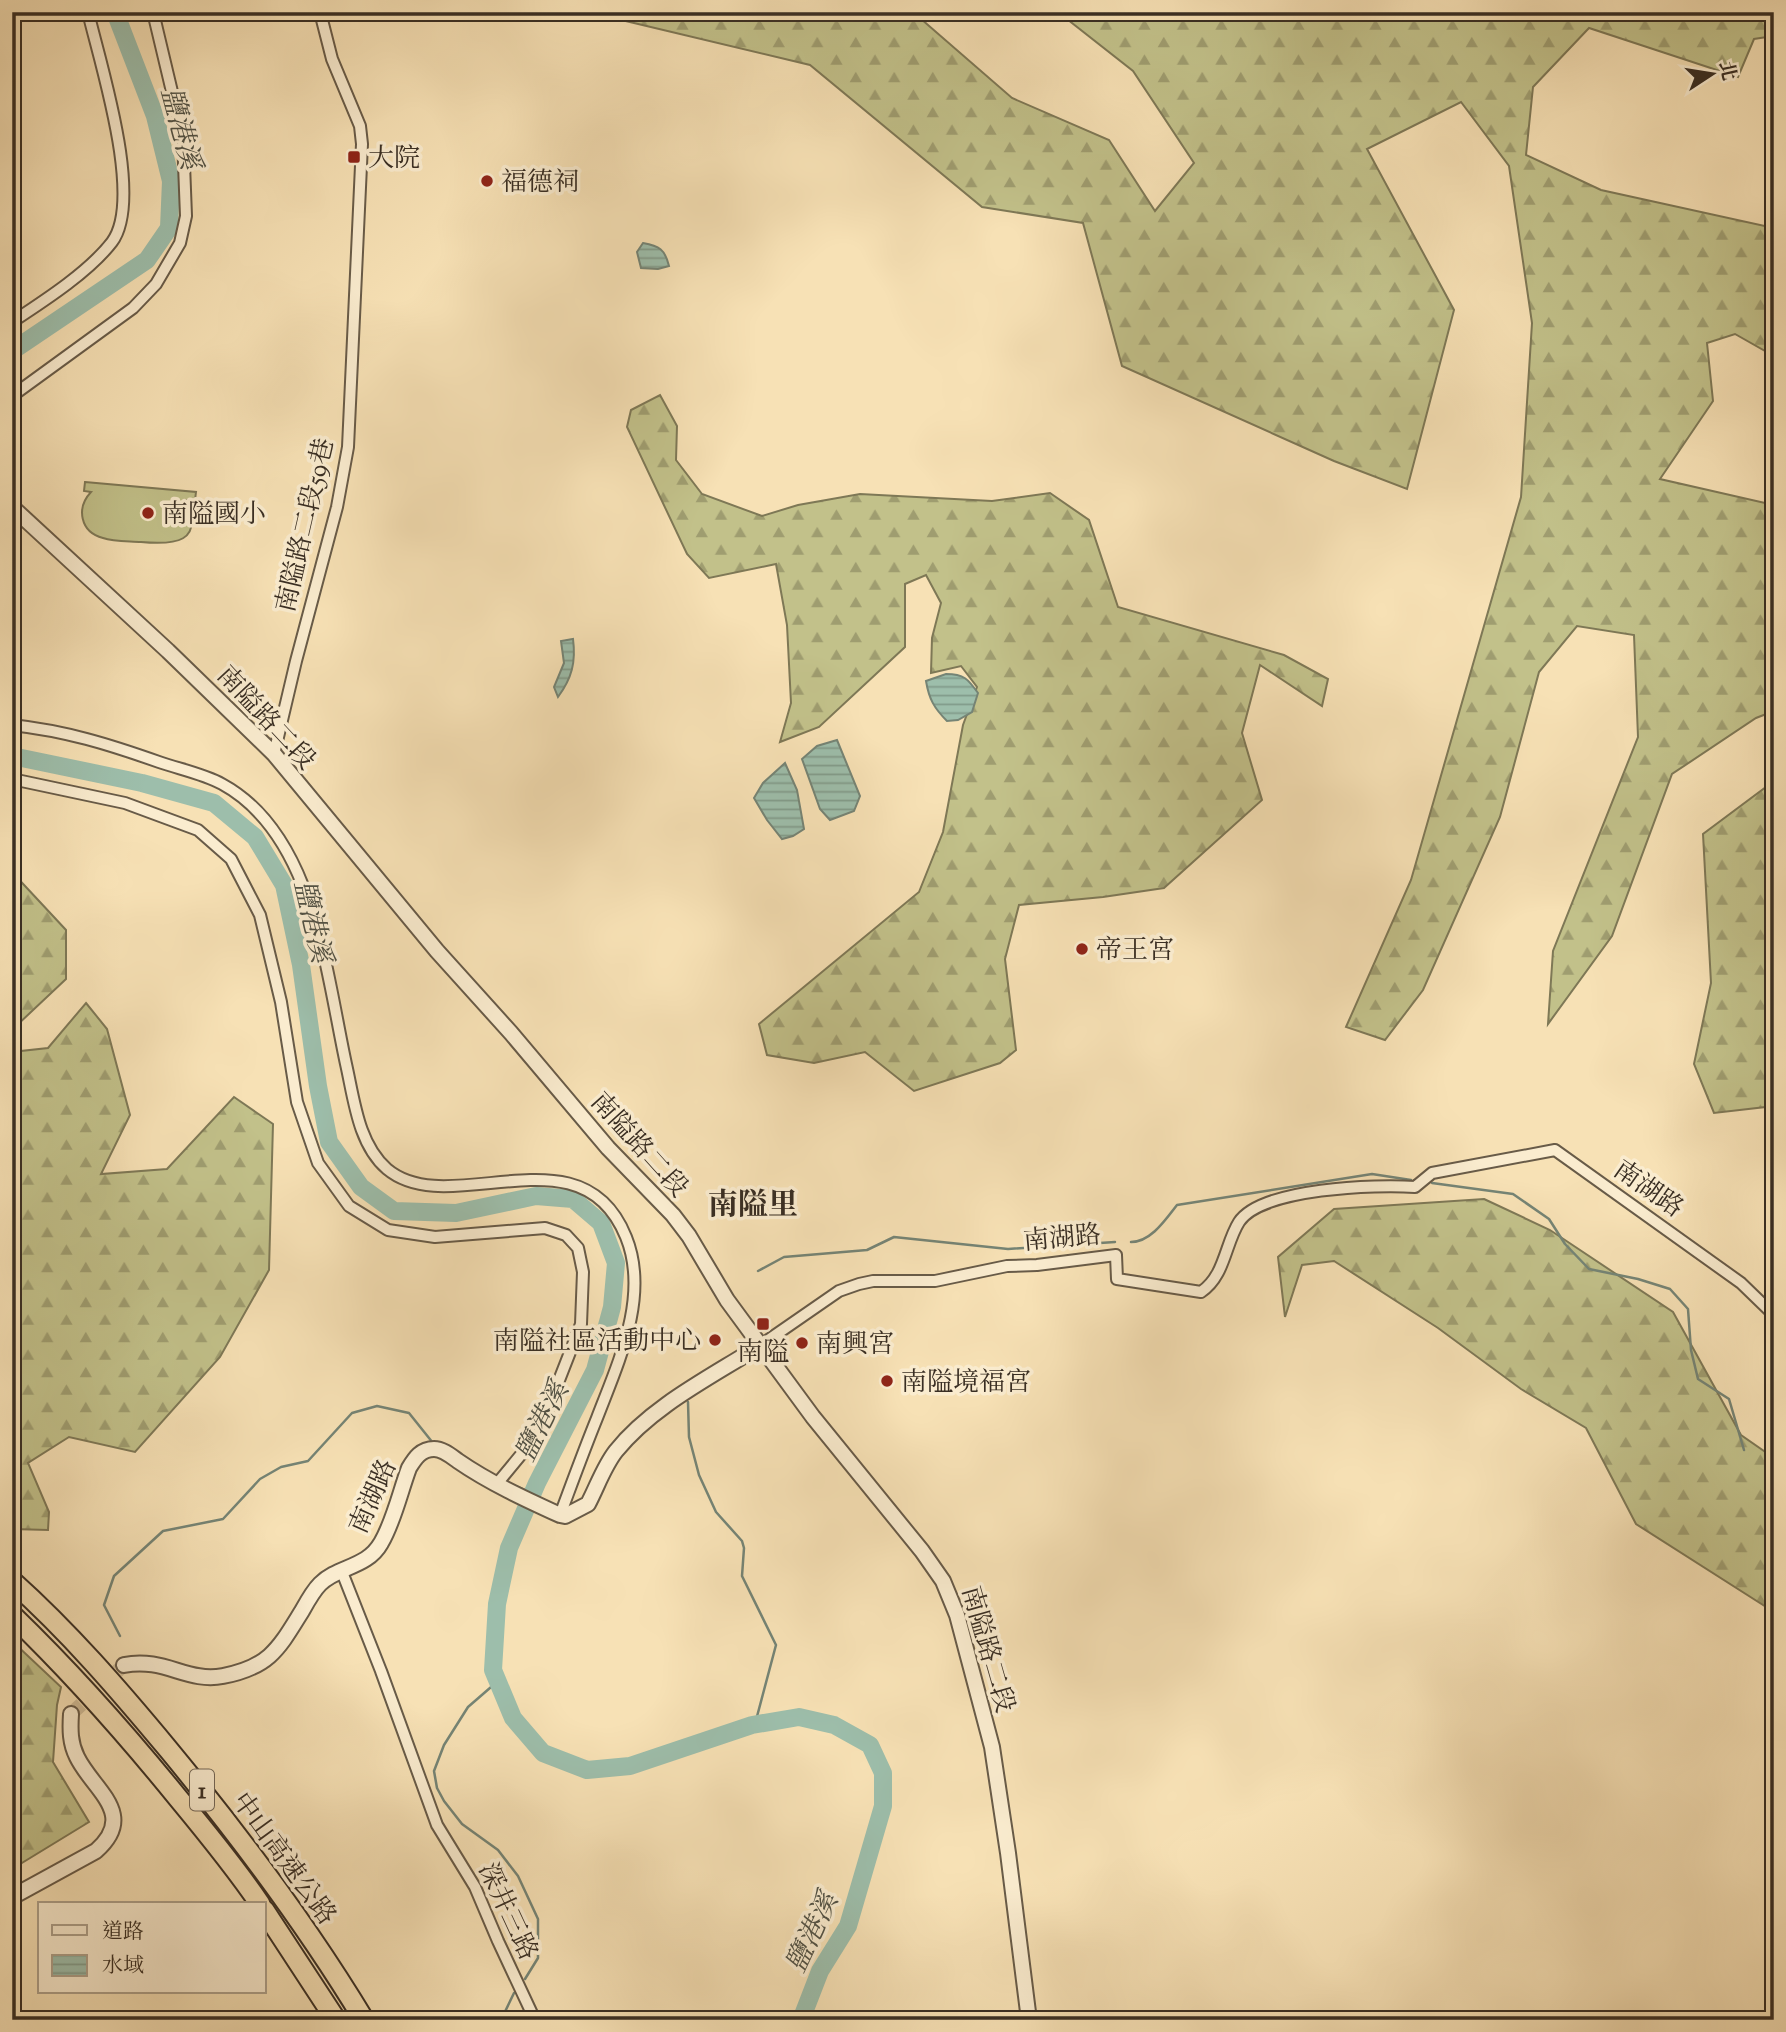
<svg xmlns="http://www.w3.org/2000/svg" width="1786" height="2032" viewBox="0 0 1786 2032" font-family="'Sorts Mill Goudy','Noto Serif TC',serif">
<defs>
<pattern id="forest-firs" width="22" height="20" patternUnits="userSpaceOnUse" patternTransform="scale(1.75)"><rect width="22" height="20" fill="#c2c18a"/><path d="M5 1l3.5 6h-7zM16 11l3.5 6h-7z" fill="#9f9d70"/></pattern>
<pattern id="water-rules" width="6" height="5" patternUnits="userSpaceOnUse" patternTransform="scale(1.75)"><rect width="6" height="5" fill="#9dbeab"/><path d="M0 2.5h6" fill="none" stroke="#819b8b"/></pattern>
</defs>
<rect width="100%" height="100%" fill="#f7e1b5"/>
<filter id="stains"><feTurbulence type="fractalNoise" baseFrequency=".00286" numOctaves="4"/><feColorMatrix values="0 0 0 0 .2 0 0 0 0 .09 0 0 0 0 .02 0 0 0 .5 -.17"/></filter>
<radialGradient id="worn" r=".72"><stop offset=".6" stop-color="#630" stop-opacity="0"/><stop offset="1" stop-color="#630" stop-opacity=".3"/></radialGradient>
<path fill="#c2c18a" stroke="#7e7856" stroke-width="2" d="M85,482L196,492L195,500H186C205,543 174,545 141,542C129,541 114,542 103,538C80,532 76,508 91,492L84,491Z"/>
<g fill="url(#forest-firs)" stroke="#7e7856" stroke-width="2">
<polygon points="595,12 913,12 1012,98 1109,140 1155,211 1194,163 1133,71 1058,12 1774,12 1774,36 1754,39 1738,77 1589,28 1533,87 1526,155 1601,190 1774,228 1774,356 1735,334 1707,343 1713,401 1660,479 1774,505 1774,711 1756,718 1672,774 1612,936 1548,1024 1553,951 1638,737 1634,635 1577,626 1539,672 1500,817 1423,990 1385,1040 1346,1027 1411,880 1521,497 1532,323 1509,166 1461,102 1367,149 1454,310 1407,489 1334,461 1122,366 1083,223 982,207 810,65 613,18"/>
<polygon points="660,395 677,426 676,460 702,494 762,516 798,505 860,494 992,501 1050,493 1089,520 1118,607 1284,655 1328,679 1322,706 1260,665 1242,733 1262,800 1164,888 1103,897 1019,905 1005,959 1016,1050 1000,1063 914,1091 865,1052 814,1063 767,1055 759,1024 919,892 943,832 963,725 977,687 961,666 931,673 932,638 941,603 926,575 905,584 905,647 819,727 780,742 791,703 787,625 776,564 709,578 687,554 627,427 631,410"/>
<polygon points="1774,781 1774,1106 1714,1113 1694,1064 1711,983 1703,834"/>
<polygon points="12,872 66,930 66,979 14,1028 12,1033"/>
<polygon points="86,1003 107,1029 130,1115 101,1174 167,1169 234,1097 273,1124 269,1270 220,1357 135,1452 69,1437 28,1463 49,1512 48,1530 12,1529 12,1052 48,1048"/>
<polygon points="1484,1199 1550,1230 1673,1312 1741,1435 1774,1458 1774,1612 1636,1524 1586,1428 1521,1389 1438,1328 1334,1261 1302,1265 1285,1317 1278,1257 1334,1209"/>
<polygon points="12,1641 61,1687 57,1705 53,1762 89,1822 12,1869"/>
</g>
<g fill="url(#water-rules)" stroke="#758475" stroke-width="2">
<path d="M643,243C659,246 665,249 669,266L658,269L641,268L637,252Z"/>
<path d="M573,639C576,662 572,678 558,697L554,687L564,663L561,641Z"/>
<path d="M946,674C964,674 968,679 978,693L972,712L958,720L947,721C934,708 929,699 926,681Z"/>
<polygon points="837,740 860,796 854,811 830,820 820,809 802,759 817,746"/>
<polygon points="785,763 797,790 804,829 793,836 782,839 767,820 754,798 763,783"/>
</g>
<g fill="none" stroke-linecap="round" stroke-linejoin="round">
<g stroke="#758475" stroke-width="2.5">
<polyline points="54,12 85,13"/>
<polyline points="1432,1183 1513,1194 1549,1219 1565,1244 1589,1269 1638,1279 1670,1289 1688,1309 1691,1350 1698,1379 1729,1399 1744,1450"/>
<path d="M1131,1242C1151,1242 1166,1219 1177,1205L1372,1174L1411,1180"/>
<polyline points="758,1271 784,1257 867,1250 894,1237 1008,1249 1115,1242"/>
<polyline points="688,1402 689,1437 699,1475 716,1512 742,1541 744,1548 742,1576 776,1645 755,1724"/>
<polyline points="506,1482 532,1493"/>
<polyline points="120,1636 104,1605 114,1576 163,1531 223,1519 260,1479 281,1467 308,1461 352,1413 377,1406 409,1413 433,1443"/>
<polyline points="498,1681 468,1707 444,1745 434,1771 437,1788 444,1801 462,1824 498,1850 518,1876 538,1919 538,1958 525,1979"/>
<polyline points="501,2020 514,1993"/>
</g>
<g stroke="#9dbeab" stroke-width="18">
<polyline points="12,351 147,260 169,228 171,181 155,116 115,12"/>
<polyline points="12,756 142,783 214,803 255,837 284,885 301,965 318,1086 329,1142 361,1187 394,1211 456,1213 536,1196 573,1199 601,1223 616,1263 612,1307 595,1370 537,1483 509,1548 497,1604 493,1670 513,1718 543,1753 587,1770 630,1766 752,1725 799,1717 834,1725 870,1745 883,1773 883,1806 848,1926 820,1971 801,2020"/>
</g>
<polyline stroke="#d1bd98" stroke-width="14" stroke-dasharray="14 7" stroke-linecap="butt" points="71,1714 124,1665"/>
<defs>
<g id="minor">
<path d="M12,322C44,301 89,272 112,242C144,199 100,63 88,12"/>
<polyline points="12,396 133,308 156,284 180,243 186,216 183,138 153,12"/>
<path d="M12,725C66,731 108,744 159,762C179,769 204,774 222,784C314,834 326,972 346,1064C354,1099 358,1144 387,1169C450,1222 581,1125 626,1237C650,1296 618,1363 597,1418C584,1450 572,1483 560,1515"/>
<polyline points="274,754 296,661 337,507 348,447 362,144 360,126 332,59 320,12"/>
<polyline points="12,779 125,803 198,830 231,859 260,915 281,1002 297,1102 318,1163 349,1206 388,1230 435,1237 545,1228 566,1235 578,1248 583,1272 581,1324 538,1434 496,1485"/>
<path d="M761,1345L839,1291L859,1284L873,1281H935L1007,1266L1037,1265L1116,1255L1117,1279L1201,1292C1225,1276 1225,1244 1239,1222C1261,1188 1377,1184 1415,1187L1432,1173L1555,1150L1741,1283L1774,1315"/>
<polyline points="342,1572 381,1671 437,1825 475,1887 498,1941 535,2020"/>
</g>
<g id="tertiary">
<polyline points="12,507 168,651 274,754 437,951 511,1033 608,1148 673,1215 689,1236 727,1300 813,1417 922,1551 943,1581 957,1615 992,1747 1008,1853 1029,2020"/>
<path d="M124,1665C165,1657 187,1683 223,1676C270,1667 279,1648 302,1611C307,1602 313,1591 320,1584C338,1566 367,1568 381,1543C394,1521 400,1492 409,1468C415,1458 421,1449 434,1449C443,1449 451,1456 458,1461C490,1483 525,1499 560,1515L565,1516L588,1504C597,1487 604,1466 616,1451C653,1405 713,1376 761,1345"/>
<path d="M12,1897L96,1851C138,1814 93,1790 77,1757C70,1743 70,1730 71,1714"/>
</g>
<g id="motorway">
<path d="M12,1581C69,1632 119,1690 168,1749C239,1835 306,1924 364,2020"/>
<path d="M12,1615C72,1673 126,1734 178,1798C207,1833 235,1867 260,1904"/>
<polyline points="264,1910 336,2020"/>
</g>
</defs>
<use href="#minor" stroke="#685b48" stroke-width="14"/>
<use href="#tertiary" stroke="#685b48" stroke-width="18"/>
<use href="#motorway" stroke="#392e23" stroke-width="23"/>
<use href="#minor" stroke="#faeccf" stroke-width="10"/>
<use href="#tertiary" stroke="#faeccf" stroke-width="14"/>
<use href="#motorway" stroke="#f7e1b5" stroke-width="19"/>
</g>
<g fill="#8f2418" stroke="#faeccf" stroke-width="2.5">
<rect x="347" y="150" width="14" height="14" rx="3.5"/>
<circle cx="487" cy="181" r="7"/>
<circle cx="148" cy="513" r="7"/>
<circle cx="1082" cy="949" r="7"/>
<rect x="756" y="1317" width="14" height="14" rx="3.5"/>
<circle cx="715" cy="1340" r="7"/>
<circle cx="802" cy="1343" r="7"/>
<circle cx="887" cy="1381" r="7"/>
</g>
<g text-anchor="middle" stroke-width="7" stroke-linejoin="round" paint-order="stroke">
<rect fill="#faeccf" stroke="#736757" stroke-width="2" x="190" y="1769.5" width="24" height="41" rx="5"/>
<g font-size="24" font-weight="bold" fill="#392e23">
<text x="202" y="1798">1</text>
</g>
<g font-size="26" fill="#392e23" stroke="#faeccf" text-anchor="start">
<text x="368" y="166">大院</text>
<text x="501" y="190">福德祠</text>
<text x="162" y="522">南隘國小</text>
<text x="1096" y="958">帝王宮</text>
<text x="701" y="1349" text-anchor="end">南隘社區活動中心</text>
<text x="816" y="1352">南興宮</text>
<text x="763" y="1360" text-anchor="middle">南隘</text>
<text x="901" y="1390">南隘境福宮</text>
</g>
<g font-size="26" fill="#392e23" stroke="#faeccf">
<text transform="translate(304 525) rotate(-77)" y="9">南隘路二段59巷</text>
<text transform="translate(267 717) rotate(47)" y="9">南隘路二段</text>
<text transform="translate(640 1144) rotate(48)" y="9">南隘路二段</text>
<text transform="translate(1649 1188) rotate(35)" y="9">南湖路</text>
<text transform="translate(1062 1237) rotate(-5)" y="9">南湖路</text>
<text transform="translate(372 1496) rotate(-66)" y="9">南湖路</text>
<text transform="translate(989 1649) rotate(74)" y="9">南隘路二段</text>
<text transform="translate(285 1858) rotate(54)" y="9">中山高速公路</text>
<text transform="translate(509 1911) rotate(65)" y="9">深井三路</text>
</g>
<g font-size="28" font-style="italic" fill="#525245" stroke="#faeccf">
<text transform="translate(182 128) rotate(75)" y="10">鹽港溪</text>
<text transform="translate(314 921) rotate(77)" y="10">鹽港溪</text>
<text transform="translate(541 1421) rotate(-64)" y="10">鹽港溪</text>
<text transform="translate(811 1932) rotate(-65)" y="10">鹽港溪</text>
</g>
<g font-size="30" font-weight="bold" fill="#392e23" stroke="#faeccf">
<text x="753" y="1214">南隘里</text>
</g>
</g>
<rect width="1786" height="2032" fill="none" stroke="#f7e1b5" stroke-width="42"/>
<rect x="14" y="14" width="1758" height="2004" fill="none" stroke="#392e23" stroke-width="3.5"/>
<rect x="21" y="21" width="1744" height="1990" fill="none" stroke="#392e23" stroke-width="2"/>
<rect x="38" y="1902" width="228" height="91" fill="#faeccf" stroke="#ada08a" stroke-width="2"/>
<rect x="52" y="1925" width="35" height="10" fill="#faeccf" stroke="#ada08a" stroke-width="2"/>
<text x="102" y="1938" font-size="21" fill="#392e23">道路</text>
<rect x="52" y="1955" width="35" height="21" fill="url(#water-rules)" stroke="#ada08a" stroke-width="2"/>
<text x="102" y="1972" font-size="21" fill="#392e23">水域</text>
<g transform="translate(1712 74) rotate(78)" stroke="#faeccf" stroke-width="5" paint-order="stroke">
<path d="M0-5L12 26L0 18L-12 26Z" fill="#392e23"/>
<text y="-10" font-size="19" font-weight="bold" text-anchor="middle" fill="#392e23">北</text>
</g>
<rect width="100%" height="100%" filter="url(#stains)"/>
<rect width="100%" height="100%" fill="url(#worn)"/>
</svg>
